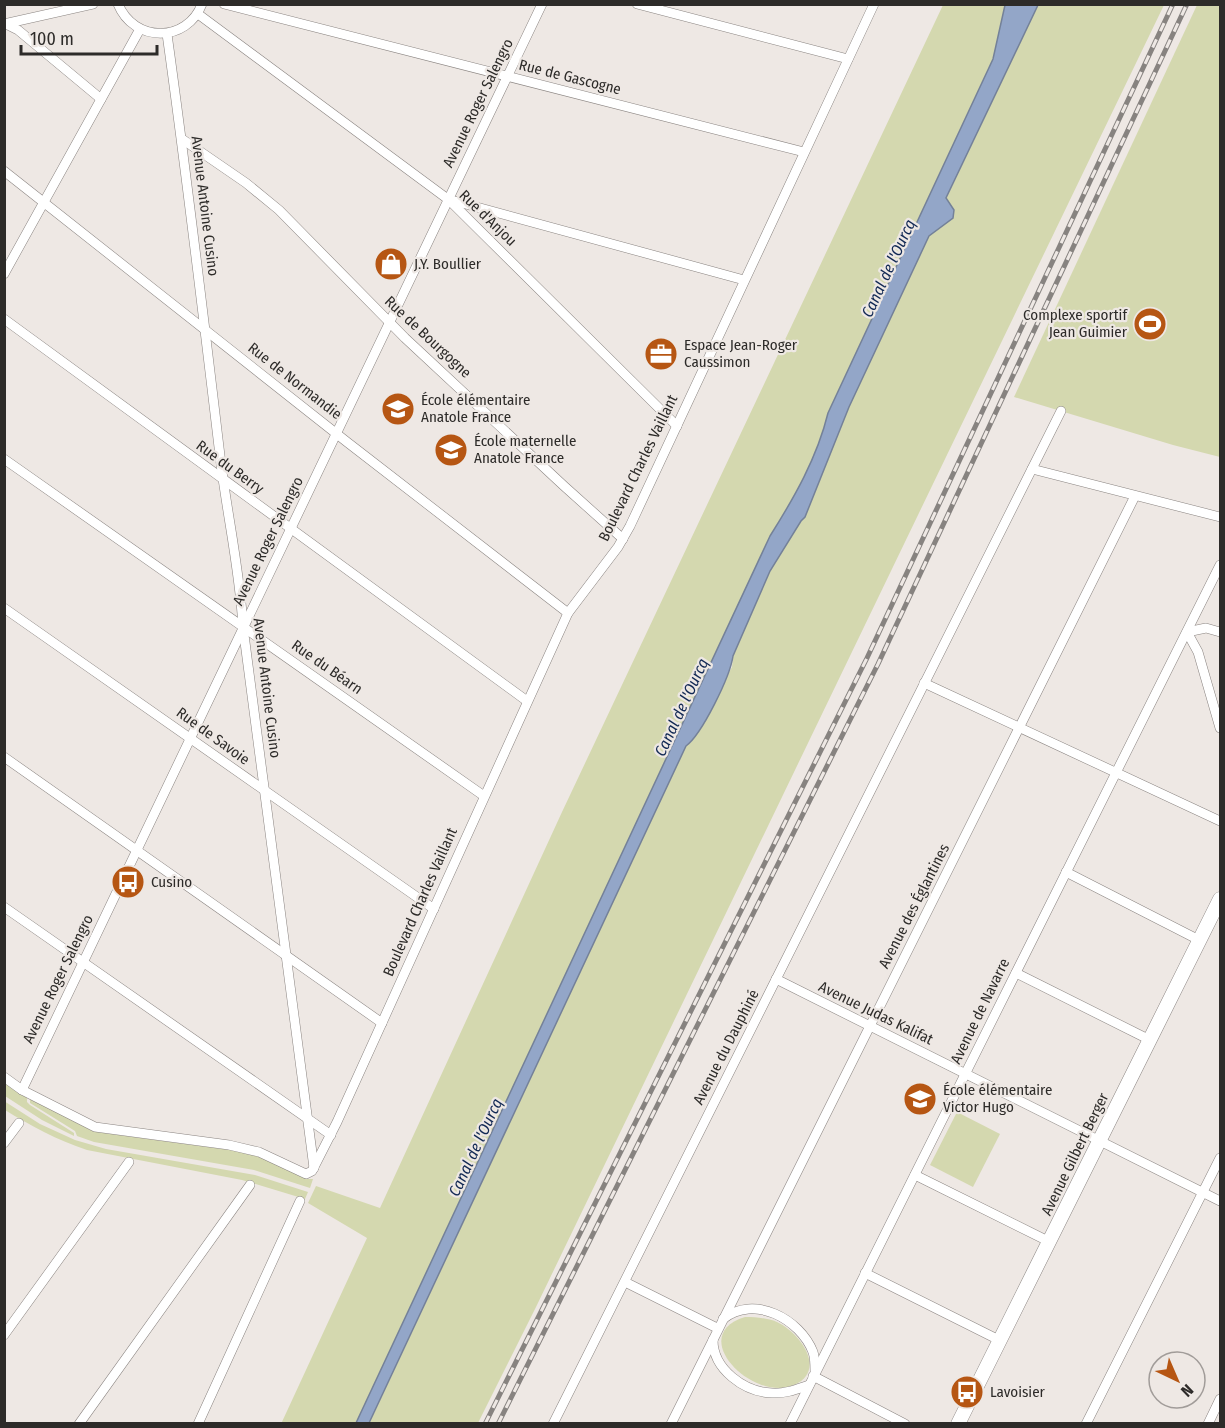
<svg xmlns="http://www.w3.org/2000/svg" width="1225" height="1428" viewBox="0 0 1225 1428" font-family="'Fira Sans Condensed',sans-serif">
<rect width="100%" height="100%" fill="#eee8e4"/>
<g fill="#d4d8af">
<path d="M943,5H1005L996,52L828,413C817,458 794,498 770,536L356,1423L281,1424L367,1238L308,1203L316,1186L380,1208L562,812Z"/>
<polygon points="1038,5 1164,5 536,1307 478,1423 369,1424 686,746 691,742 732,667 733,656 770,571 801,521 805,517 849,407 929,236 936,230 951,205 946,199"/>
<polygon points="1197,5 1220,5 1220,457 1173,445 1014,397"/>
<polygon points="5,1081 27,1097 27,1102 30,1105 74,1133 74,1136 42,1120 5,1096"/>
<polygon points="30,1098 97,1132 230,1150 257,1156 308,1179 313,1179 310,1188 254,1170 94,1142 77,1136 75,1131 30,1103"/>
<path d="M4,1101L40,1124L75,1140L106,1149L255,1175L308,1192L305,1199L242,1180L87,1150C57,1140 31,1126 5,1110Z"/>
<polygon points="957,1112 1000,1134 973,1187 930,1165"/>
<path d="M745,1317C756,1317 767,1318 777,1322C799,1332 828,1370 794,1385C753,1403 685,1335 745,1317Z"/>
</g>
<path fill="#93a6c8" stroke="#748198" stroke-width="1.5" d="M1005,5H1038L946,198L954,210L953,218L929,236L849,407L805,517L801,521L770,571L733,656C730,677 702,734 686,746L369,1423H356L770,536C794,498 817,458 828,413L993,59Z"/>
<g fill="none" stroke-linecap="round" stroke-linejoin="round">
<defs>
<g id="street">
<path d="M118,4C134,43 187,43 202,4"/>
<polyline points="224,4 804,152"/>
<polyline points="637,4 848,59"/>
<polyline points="198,14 449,200 677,426"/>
<polyline points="4,23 18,30 101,99"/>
<polyline points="4,24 93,4"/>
<path d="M167,34C187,177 204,321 221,464C228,519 240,572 243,627L314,1168"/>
<polyline points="182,139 246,183 279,210 405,338 564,486 623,539"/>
<polyline points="4,171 347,442 568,613"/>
<polyline points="451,200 744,280"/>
<polyline points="4,274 140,29"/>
<polyline points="4,319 527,701"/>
<polyline points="4,459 484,796"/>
<polyline points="1032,469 1220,517"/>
<polyline points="4,608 434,909"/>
<polyline points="1220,632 1206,628 1187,632 1198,652 1220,728"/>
<polyline points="924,683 1220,821"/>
<polyline points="4,757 382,1023"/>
<polyline points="1066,872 1199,940"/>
<polyline points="4,907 331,1135"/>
<polyline points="1016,973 1150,1040"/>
<polyline points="776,979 1220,1201"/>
<polyline points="4,1077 22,1090 95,1127 229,1145 259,1152 306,1174 312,1171 337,1122 568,613 618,547 630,526 874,4"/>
<polyline points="22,1090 542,4"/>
<polyline points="4,1143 19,1123"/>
<polyline points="915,1175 1050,1242"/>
<polyline points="865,1273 999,1340"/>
<polyline points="625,1282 717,1328"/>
<path d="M723,1319C754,1294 800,1319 813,1352C815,1358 815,1365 815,1371"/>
<polyline points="4,1335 129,1162"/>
<path d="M713,1340C713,1369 744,1392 772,1393C785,1394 797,1389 809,1385"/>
<polyline points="813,1376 905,1424"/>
<polyline points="79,1424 250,1185"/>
<polyline points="198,1424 300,1201"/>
<polyline points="553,1424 1061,411"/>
<polyline points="671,1424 1135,496"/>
<polyline points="790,1424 1220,565"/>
<polyline points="1086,1424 1220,1158"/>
<polyline points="1208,1424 1220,1399"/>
</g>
<polyline id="secondary" points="958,1424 1220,899"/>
</defs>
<use href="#street" stroke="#8a8481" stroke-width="10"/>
<use href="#secondary" stroke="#8a8481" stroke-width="15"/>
<use href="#street" stroke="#fff" stroke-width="9"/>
<use href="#secondary" stroke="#fff" stroke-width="14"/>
<defs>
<g id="rail">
<polyline points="485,1424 867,658 1173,4"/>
<polyline points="498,1424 878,664 1187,4"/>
</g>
</defs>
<use href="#rail" stroke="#878380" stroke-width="5"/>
<use href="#rail" stroke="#eee8e4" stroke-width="3" stroke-dasharray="9" stroke-linecap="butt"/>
</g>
<defs>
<symbol id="shop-disc" viewBox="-11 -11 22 22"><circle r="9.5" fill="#b65613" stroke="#eee8e4"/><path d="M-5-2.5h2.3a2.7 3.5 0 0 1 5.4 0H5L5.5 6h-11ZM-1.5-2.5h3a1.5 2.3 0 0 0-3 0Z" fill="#fff"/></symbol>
<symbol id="stadium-disc" viewBox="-11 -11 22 22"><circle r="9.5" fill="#b65613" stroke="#eee8e4"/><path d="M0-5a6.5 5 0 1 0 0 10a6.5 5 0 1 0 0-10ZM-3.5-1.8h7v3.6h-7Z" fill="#fff"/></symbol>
<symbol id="office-disc" viewBox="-11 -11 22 22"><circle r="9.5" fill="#b65613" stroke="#eee8e4"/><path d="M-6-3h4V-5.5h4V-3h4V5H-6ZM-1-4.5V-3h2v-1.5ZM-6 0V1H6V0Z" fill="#fff"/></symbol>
<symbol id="school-disc" viewBox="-11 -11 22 22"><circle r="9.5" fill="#b65613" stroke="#eee8e4"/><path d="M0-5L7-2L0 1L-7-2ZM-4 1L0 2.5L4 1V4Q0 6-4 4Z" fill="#fff"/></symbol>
<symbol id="bus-disc" viewBox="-11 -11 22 22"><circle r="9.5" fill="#b65613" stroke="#eee8e4"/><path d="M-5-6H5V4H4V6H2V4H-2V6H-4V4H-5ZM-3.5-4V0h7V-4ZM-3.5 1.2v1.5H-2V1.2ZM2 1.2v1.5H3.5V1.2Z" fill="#fff"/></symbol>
</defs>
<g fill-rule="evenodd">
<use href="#shop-disc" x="372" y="245" width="38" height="38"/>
<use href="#stadium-disc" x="1131" y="305" width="38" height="38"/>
<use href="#office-disc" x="642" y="335" width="38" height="38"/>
<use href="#school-disc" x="379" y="390" width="38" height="38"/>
<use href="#school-disc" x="432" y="431" width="38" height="38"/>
<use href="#bus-disc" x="109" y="863" width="38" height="38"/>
<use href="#school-disc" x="901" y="1080" width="38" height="38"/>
<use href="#bus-disc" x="948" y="1373" width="38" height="38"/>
</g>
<g text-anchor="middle" stroke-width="4.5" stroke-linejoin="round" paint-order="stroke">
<g font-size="15" fill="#2d2b29" stroke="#eee8e4">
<text transform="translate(570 77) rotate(14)" y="5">Rue de Gascogne</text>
<text transform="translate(478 103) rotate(-64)" y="5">Avenue Roger Salengro</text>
<text transform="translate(205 206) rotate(83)" y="5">Avenue Antoine Cusino</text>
<text transform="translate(488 218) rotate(44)" y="5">Rue d'Anjou</text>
<text transform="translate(428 337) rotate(43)" y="5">Rue de Bourgogne</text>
<text transform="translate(295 381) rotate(38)" y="5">Rue de Normandie</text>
<text transform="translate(230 467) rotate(36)" y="5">Rue du Berry</text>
<text transform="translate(638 468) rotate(-64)" y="5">Boulevard Charles Vaillant</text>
<text transform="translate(268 541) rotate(-64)" y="5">Avenue Roger Salengro</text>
<text transform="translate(327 667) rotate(35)" y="5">Rue du Béarn</text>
<text transform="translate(267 688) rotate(83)" y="5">Avenue Antoine Cusino</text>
<text transform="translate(213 736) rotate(36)" y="5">Rue de Savoie</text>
<text transform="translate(420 902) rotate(-66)" y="5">Boulevard Charles Vaillant</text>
<text transform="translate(914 906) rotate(-63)" y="5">Avenue des Églantines</text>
<text transform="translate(58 979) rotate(-64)" y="5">Avenue Roger Salengro</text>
<text transform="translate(980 1011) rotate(-64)" y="5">Avenue de Navarre</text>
<text transform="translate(876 1013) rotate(26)" y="5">Avenue Judas Kalifat</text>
<text transform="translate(726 1047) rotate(-63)" y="5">Avenue du Dauphiné</text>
<text transform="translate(1075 1154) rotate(-64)" y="5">Avenue Gilbert Berger</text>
</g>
<g font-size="15" fill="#2d2b29" stroke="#eee8e4" text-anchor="start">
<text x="414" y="269">J.Y. Boullier</text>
<text x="1127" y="320" text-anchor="end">Complexe sportif<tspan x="1127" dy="17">Jean Guimier</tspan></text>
<text x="684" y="350">Espace Jean-Roger<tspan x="684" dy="17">Caussimon</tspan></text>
<text x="421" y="405">École élémentaire<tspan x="421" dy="17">Anatole France</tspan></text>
<text x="474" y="446">École maternelle<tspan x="474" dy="17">Anatole France</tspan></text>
<text x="151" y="887">Cusino</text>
<text x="943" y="1095">École élémentaire<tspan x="943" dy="17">Victor Hugo</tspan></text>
<text x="990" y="1397">Lavoisier</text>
</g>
<g font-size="16" font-style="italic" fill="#122954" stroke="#eee8e4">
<text transform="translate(888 268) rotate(-65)" y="6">Canal de l'Ourcq</text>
<text transform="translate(681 707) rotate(-65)" y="6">Canal de l'Ourcq</text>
<text transform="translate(475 1147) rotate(-65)" y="6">Canal de l'Ourcq</text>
</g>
</g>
<rect width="1225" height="1428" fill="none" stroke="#2d2b29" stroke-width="12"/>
<g transform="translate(1177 1380) rotate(136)"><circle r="28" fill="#eee8e4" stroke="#a19c99" stroke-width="1.5"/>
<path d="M0-4.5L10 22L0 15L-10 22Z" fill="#b65613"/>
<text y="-9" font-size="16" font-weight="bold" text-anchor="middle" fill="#2d2b29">N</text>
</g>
<path d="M21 45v9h136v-9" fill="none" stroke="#2d2b29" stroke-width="3"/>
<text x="30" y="45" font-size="18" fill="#2d2b29" stroke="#eee8e4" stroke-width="4.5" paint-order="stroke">100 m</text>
</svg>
